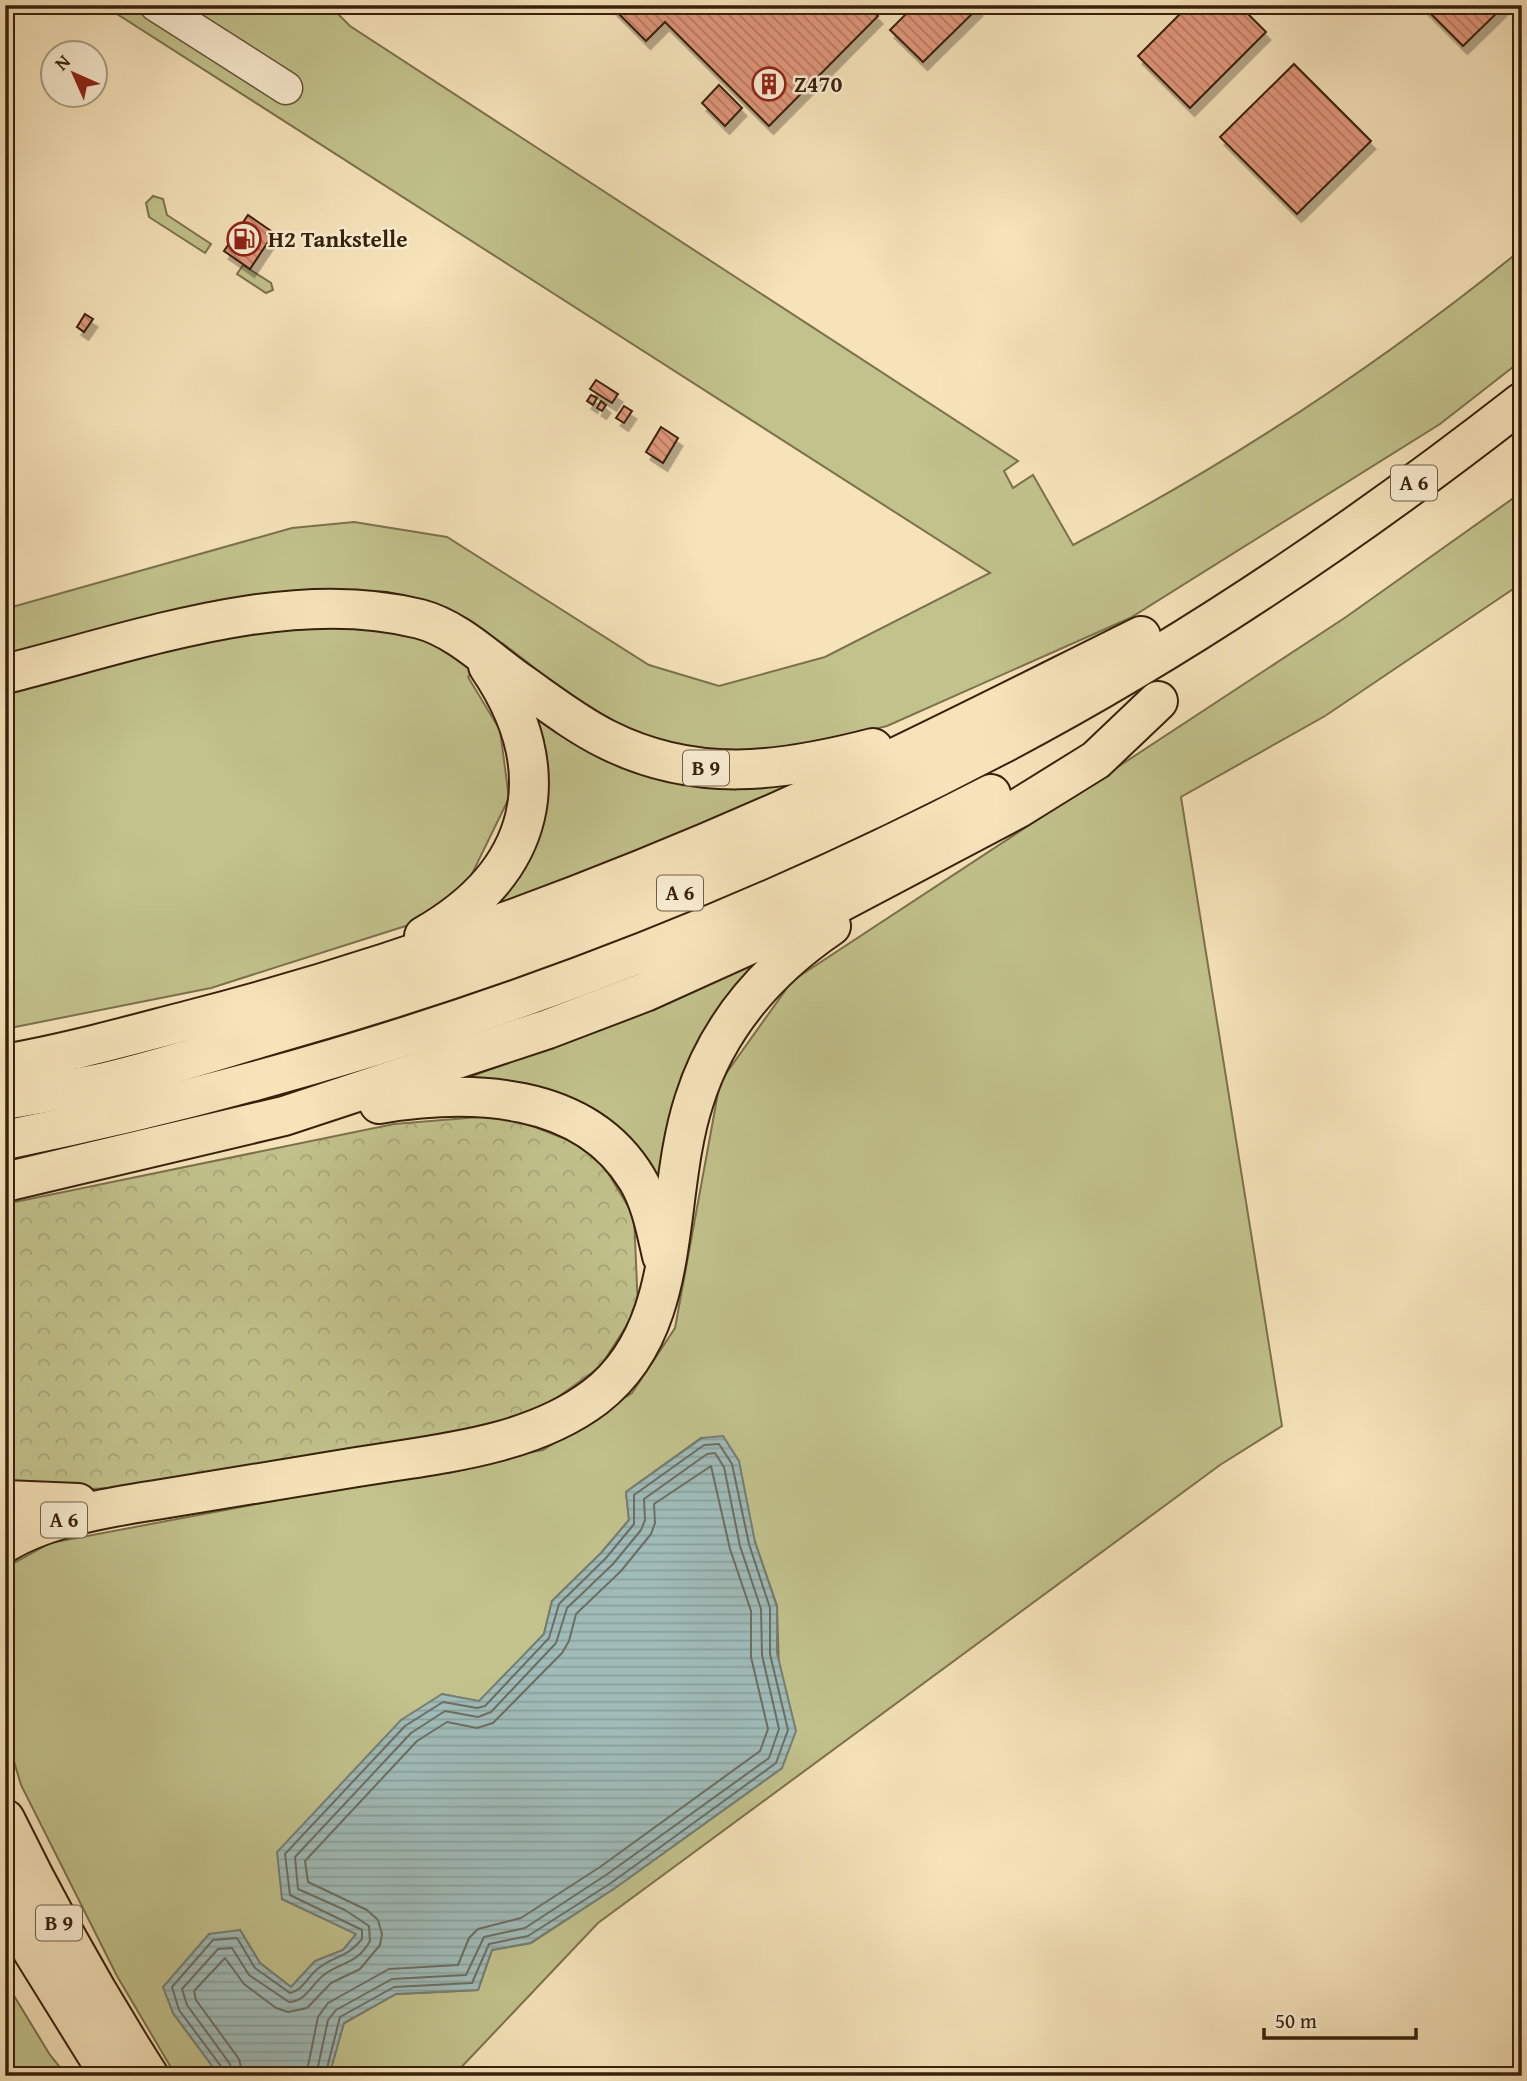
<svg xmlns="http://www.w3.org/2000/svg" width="1527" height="2081" viewBox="0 0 1527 2081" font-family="'Gentium Book Plus',serif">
<defs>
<pattern id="forest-crowns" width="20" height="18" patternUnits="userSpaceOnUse" patternTransform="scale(1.75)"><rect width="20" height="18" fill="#c2c28c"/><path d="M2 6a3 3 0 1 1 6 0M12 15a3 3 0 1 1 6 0" fill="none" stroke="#a7a677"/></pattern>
<pattern id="water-rules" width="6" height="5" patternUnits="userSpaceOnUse" patternTransform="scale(1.75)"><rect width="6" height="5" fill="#a0bcb9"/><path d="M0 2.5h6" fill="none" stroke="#8aa19e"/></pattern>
<pattern id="building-back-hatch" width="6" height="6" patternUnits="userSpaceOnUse" patternTransform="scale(1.75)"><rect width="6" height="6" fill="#e1977c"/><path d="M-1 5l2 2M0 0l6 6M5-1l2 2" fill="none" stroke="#b77b64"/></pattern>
<filter id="shadow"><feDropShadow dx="4.5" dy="8" stdDeviation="0" flood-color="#0004"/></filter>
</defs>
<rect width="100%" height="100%" fill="#f6e3ba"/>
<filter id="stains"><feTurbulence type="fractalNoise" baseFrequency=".00286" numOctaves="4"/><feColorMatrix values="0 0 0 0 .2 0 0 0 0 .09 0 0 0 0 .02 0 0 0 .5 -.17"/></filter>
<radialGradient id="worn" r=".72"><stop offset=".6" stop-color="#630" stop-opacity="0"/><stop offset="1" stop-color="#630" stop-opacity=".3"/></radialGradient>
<g fill="#c2c28c" stroke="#7c724c" stroke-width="2">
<path d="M103,5H329L350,26L1018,461L1004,471L1013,488L1033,475L1073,545C1232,462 1383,362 1522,249V360L1440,424L1130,618L887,726L800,747L710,754L655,740L595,714L502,643L468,677L500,730L509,798L468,882L415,923L211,988L5,1029V609L292,528L354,522L447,537L649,665L719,686L825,657L990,573Z"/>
<polygon points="153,196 163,199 167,215 211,244 205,253 149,217 146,203"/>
<polygon points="243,265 271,283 273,290 266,293 237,274"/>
<polygon points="1522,492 1522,583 1325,716 1181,797 1282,1426 1220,1465 598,1923 453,2076 329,2076 343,2024 396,1994 478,1990 492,1950 531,1943 615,1888 782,1768 777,1606 755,1542 701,1438 626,1492 629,1520 601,1553 552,1601 544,1634 479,1702 442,1694 282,1899 357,1934 343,1950 315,1961 291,1987 260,1963 240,1930 173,2013 220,2076 176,2076 117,1976 21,1785 5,1731 7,1567 50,1543 543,1450 632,1393 675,1328 720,1082 792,981 1346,617"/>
<polygon points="526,713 799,784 666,843 505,905 493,902"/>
<polygon points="769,957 669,1190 643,1172 464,1079 561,1043"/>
<polygon points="5,1981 50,2055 67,2076 5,2076"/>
</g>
<polygon fill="url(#forest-crowns)" stroke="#7c724c" stroke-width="2" points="504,1115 594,1150 634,1216 638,1308 600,1367 544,1407 468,1433 130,1487 33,1492 5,1489 5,1204 394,1124"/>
<polygon fill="url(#water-rules)" stroke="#767e73" stroke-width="2" points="723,1436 739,1461 755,1542 777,1607 777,1653 796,1731 782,1768 615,1888 530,1943 492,1950 478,1990 396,1994 344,2023 329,2076 218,2074 173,2013 163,1987 209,1934 240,1930 260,1963 291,1987 315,1961 343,1950 356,1934 282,1899 277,1852 401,1720 442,1694 479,1701 544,1634 552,1601 601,1553 629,1520 626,1492 702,1438"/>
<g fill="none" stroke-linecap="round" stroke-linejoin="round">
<g stroke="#6c6e62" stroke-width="2">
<path d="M224,2076L223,2069L179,2010L172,1987L213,1940L237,1938L255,1968L290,1993C304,1990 309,1974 320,1967C338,1954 345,1959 362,1939V1930L290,1895L285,1854L405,1726L443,1702L477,1708L485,1706L549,1638L559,1604L606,1558L634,1524V1495L704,1445L719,1444L732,1464L749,1544L770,1608V1654L788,1730L776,1763L611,1883L528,1936L489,1944L472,1983L394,1987L340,2017L325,2076"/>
<path d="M233,2076L230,2064L187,2005L182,1989L218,1949L232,1948L249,1975L289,2002C307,2001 312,1983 325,1974C344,1961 357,1964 370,1941L369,1926L345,1910L298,1889L295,1857L411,1733L445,1711L478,1717L491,1712L556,1643L567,1608L613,1564L641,1530L645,1520L644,1499L707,1454L715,1453L724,1467L740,1546L761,1609L762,1655L779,1729L769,1758L606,1875L525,1928L484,1937L466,1975L392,1979L336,2010L328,2020L316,2076"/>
<polyline points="243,2076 239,2059 196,2000 194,1991 225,1958 244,1984 276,2008 288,2012 307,2008 331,1983 360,1969 380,1945 382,1934 378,1920 367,1910 308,1882 305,1861 417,1741 447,1722 477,1728 493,1723 562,1653 569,1641 576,1614 621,1571 651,1534 655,1523 654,1504 711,1466 730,1549 751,1611 751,1657 768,1729 760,1751 600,1867 521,1918 478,1929 469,1938 458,1965 389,1969 328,2003 318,2017 306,2076"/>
</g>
</g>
<g fill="url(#building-back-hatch)" stroke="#37210b" stroke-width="2" filter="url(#shadow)">
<polygon points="610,5 868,5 878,16 769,126 665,22 646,41"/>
<polygon points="915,5 975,5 978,8 923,62 890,30"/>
<polygon points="1189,5 1239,5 1266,32 1190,108 1138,56"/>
<polygon points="1422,5 1501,5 1503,7 1463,46"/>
<polygon points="1294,64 1371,141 1297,214 1220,137"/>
<polygon points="719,85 742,108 725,126 702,103"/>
<polygon points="248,215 274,233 250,269 224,251"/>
<polygon points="85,314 93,319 84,332 77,327"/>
<polygon points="596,380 618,394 612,403 590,389"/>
<polygon points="591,395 597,398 593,405 587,401"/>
<polygon points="601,401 606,405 602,411 597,408"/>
<polygon points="624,406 632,411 624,423 616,418"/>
<polygon points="661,427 678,438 663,463 646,452"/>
</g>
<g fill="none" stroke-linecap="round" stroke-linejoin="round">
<defs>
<polyline id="minor" points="156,5 286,88"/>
<g id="highway">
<path d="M5,674C134,642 288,585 420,619C458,629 490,662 522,684C549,703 576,724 606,739C695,784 780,772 873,748"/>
<path d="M424,936C536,872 560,772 488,666"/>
<path d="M5,1064C68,1053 128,1036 190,1020C416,962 638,877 850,779C948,733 1044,684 1141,636"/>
<path d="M5,1100C38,1094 72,1089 105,1082C165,1068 225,1048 284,1031C531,961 771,865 998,746C1183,649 1358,530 1522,402"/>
<path d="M379,1104C469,1089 584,1091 637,1179C651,1202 656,1230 662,1256"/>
<path d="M5,1140C348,1071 680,955 991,794"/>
<polyline points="5,1182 284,1116 548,1029 645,992 822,912 1017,809 1096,760 1158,701"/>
<polyline points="5,1500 78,1503"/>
<path d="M5,1543C45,1518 109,1507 156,1500C223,1489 290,1478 357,1467C436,1454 529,1447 595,1397C686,1327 662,1199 694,1101C717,1027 768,969 831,926"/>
<path d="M5,1819C48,1907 96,1993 149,2076"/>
<polyline points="5,1896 33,1952 110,2076"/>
</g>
</defs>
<use href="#minor" stroke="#675237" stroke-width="35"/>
<use href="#highway" stroke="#37210b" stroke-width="42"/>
<use href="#minor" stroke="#f9edd2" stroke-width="32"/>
<use href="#highway" stroke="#f6e3ba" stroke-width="38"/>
</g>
<defs>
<symbol id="building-ring" viewBox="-11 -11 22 22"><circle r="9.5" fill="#f9edd2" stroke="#8f2418" stroke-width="1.5"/><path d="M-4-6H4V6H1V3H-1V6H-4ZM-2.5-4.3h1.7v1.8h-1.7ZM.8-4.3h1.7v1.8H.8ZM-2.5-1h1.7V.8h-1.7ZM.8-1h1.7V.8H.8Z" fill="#8f2418"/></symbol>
<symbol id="fuel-ring" viewBox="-11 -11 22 22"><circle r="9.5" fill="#f9edd2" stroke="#8f2418" stroke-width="1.5"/><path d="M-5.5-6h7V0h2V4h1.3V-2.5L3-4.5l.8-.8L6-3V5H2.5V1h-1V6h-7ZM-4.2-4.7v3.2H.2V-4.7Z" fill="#8f2418"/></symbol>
</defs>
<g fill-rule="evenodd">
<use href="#building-ring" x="750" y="65" width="38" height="38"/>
<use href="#fuel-ring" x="225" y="220" width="38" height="38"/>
</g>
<g text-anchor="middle" stroke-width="5" stroke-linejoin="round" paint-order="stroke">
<g fill="#f9edd2" stroke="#715e47" stroke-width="2">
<rect x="1391" y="465.5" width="46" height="35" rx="5"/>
<rect x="683" y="750.5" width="46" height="35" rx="5"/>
<rect x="657" y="875.5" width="46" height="35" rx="5"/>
<rect x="41" y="1502.5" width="46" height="35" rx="5"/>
<rect x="36" y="1905.5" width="46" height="35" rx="5"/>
</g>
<g font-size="21" font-weight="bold" fill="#37210b">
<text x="1414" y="490">A 6</text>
<text x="706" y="775">B 9</text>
<text x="680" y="900">A 6</text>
<text x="64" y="1527">A 6</text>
<text x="59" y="1930">B 9</text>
</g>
<g font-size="23" font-weight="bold" fill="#37210b" stroke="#f9edd2" text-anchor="start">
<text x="794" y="92">Z470</text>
<text x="268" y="247">H2 Tankstelle</text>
</g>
</g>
<rect width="1527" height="2081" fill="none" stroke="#f6e3ba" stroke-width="28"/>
<rect x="7" y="7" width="1513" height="2067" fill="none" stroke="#37210b" stroke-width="3.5"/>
<rect x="14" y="14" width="1499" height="2053" fill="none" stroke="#37210b" stroke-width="2"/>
<g transform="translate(74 74) rotate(315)"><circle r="33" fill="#f9edd2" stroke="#ab9b82" stroke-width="2"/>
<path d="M0-5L12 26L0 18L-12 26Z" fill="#8f2418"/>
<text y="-10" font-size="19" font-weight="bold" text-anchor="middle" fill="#37210b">N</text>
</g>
<path d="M1264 2028v10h152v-10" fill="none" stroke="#37210b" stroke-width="3.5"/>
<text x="1275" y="2028" font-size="21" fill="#37210b" stroke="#f9edd2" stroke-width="5" paint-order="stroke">50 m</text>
<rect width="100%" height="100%" filter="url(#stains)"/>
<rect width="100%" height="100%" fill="url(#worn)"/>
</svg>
